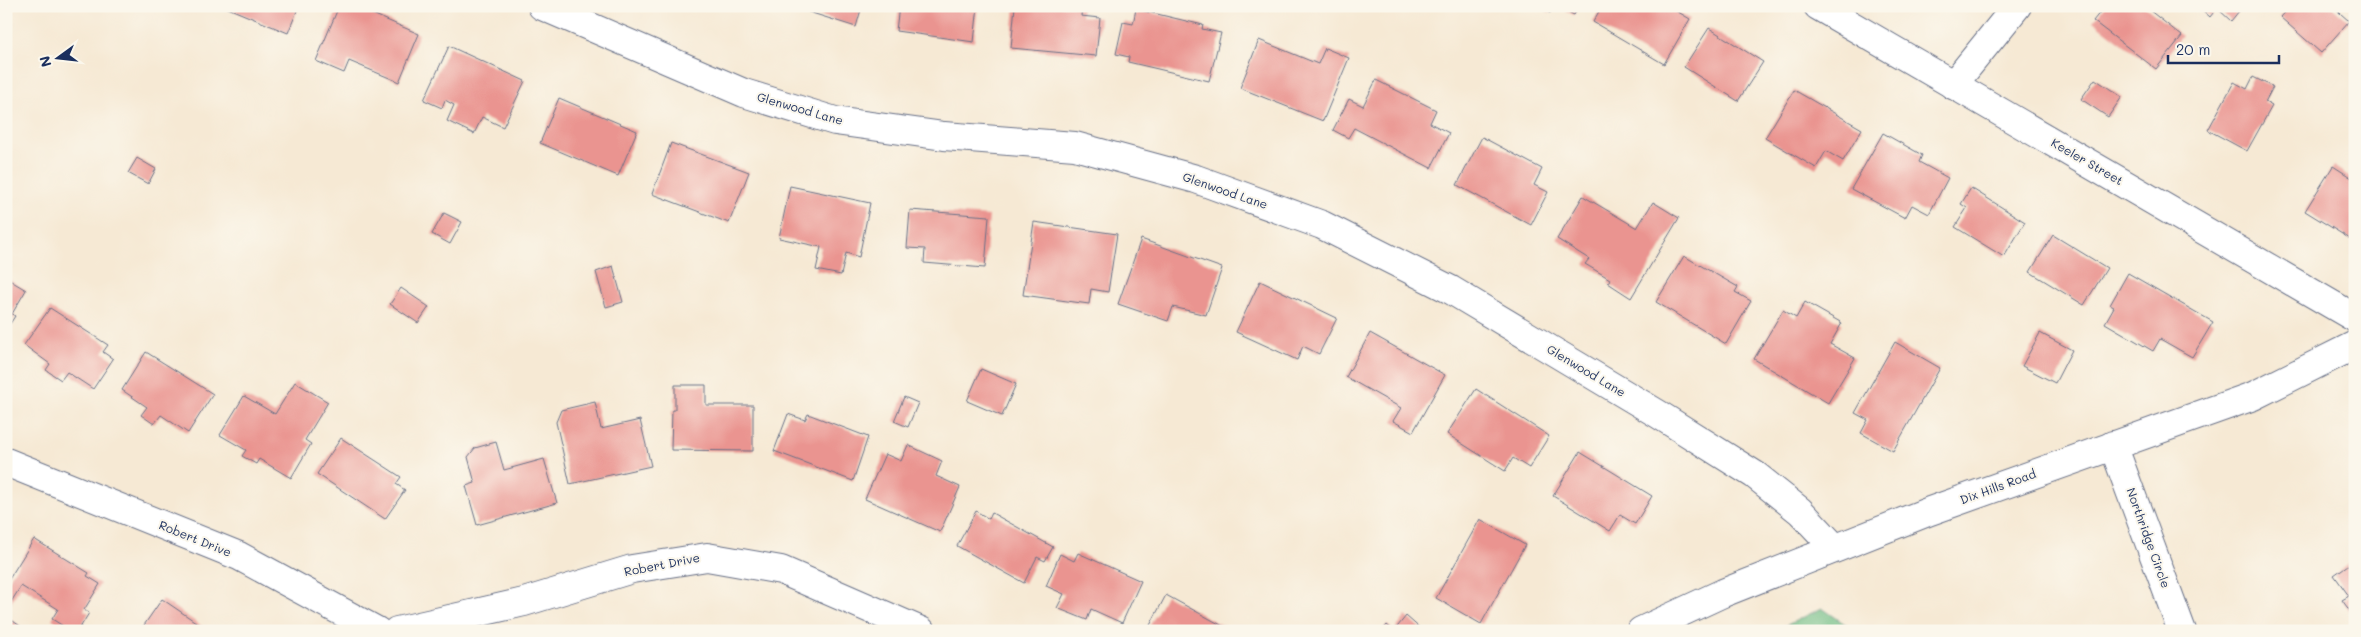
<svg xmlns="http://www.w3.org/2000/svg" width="2361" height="637" viewBox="0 0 2361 637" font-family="Mali,sans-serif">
<rect width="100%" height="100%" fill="#fbf7ec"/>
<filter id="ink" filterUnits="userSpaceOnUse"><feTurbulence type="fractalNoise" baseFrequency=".02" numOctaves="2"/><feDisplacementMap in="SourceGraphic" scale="10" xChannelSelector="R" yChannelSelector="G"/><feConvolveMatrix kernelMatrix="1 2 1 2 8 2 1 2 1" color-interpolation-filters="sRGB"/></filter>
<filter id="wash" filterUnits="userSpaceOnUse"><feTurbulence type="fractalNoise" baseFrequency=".0096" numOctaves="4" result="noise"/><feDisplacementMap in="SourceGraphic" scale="20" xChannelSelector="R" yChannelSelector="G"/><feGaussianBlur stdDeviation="1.12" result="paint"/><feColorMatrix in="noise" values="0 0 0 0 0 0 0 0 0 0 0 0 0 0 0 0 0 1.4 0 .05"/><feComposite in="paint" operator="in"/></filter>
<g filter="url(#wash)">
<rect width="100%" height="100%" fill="#f6e9d4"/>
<polygon fill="#72bd85" stroke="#467672" points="1822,608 1855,631 1775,631"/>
<g id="blocks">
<g fill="#ea9490">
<polygon points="223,6 299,6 288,33"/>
<polygon points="339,6 354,6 419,34 399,82 349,61 344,73 316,61"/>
<polygon points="790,6 862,6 856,27"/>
<polygon points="899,6 978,6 974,42 896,31"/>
<polygon points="1015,6 1082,6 1081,16 1100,18 1096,56 1011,48"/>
<polygon points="1538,6 1554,6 1550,13"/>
<polygon points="1557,6 1579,6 1574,15"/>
<polygon points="1602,6 1668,6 1690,19 1664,64 1593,22"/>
<polygon points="2105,6 2144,6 2182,36 2156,69 2093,21"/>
<polygon points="2198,6 2243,6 2231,21 2217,8 2210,17"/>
<polygon points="2290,6 2332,6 2349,21 2321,53 2280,17"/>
<polygon points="1136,9 1203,25 1202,29 1221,33 1209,81 1128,62 1129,57 1116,54 1123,22 1133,24"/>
<polygon points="1709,28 1763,62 1738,101 1684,67"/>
<polygon points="1259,40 1318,64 1325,48 1349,58 1323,121 1240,88"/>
<polygon points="449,46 525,81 503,127 482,117 474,134 447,121 454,105 445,100 442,108 424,100"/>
<polygon points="2253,77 2273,87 2265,102 2272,106 2247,151 2208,130 2234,82 2247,89"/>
<polygon points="2095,79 2122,97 2108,117 2081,99"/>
<polygon points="1376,80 1436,110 1430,123 1449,133 1431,168 1354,128 1348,138 1333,130 1349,99 1363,106"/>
<polygon points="1794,90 1862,129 1843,161 1826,151 1816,168 1765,138"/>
<polygon points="559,98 637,131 618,176 540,143"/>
<polygon points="1883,133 1922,155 1919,162 1948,178 1929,214 1912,205 1905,218 1851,189"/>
<polygon points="1482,137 1542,169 1534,185 1548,192 1531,225 1457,185"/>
<polygon points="671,143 749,172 729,223 652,194"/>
<polygon points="137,158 156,169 148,184 128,173"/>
<polygon points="2333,166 2355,180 2355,242 2305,211"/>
<polygon points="790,186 870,203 859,257 846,253 841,275 816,270 821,247 779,238"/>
<polygon points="1971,188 2025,222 2004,257 1955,227 1967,208 1961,204"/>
<polygon points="1583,196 1637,228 1653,202 1679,218 1631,298 1608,283 1610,279 1585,264 1589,259 1557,239"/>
<polygon points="910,210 989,216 985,268 924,263 925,249 907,248"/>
<polygon points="444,213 462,222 450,244 432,234"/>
<polygon points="1034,222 1117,234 1108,292 1091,289 1089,304 1023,295"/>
<polygon points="2053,235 2107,268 2084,305 2030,272"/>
<polygon points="1141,239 1222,268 1206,315 1173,307 1168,321 1118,304"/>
<polygon points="1684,256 1738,287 1735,292 1751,301 1726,344 1656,302"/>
<polygon points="613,266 623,302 606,307 596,272"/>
<polygon points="2128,273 2213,322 2192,357 2160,339 2153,351 2105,323 2114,307 2110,305"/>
<polygon points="6,278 26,290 12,314 15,316 6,330"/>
<polygon points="1260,281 1337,318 1319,354 1303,346 1297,360 1236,332"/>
<polygon points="401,288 429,307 418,323 390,304"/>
<polygon points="1805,302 1842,323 1830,344 1855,358 1828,403 1754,359 1783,310 1796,318"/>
<polygon points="50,308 108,345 103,352 113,359 93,389 67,372 61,380 46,370 50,364 24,345"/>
<polygon points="1370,333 1445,375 1413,432 1393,421 1401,408 1346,377"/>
<polygon points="2040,333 2072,350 2055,383 2022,366"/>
<polygon points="1895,342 1940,368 1893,451 1861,433 1868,420 1855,413"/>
<polygon points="146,352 213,394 188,433 161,415 154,424 141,415 147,407 122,390"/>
<polygon points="981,369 1016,384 1002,416 967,401"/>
<polygon points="295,382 328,402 305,440 311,444 291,478 259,459 256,464 242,456 246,450 220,435 244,396 275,414"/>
<polygon points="675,385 706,385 706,405 753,405 753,451 671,450 672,410 675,410"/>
<polygon points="1476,389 1549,436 1529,468 1513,458 1505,471 1447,434"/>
<polygon points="904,397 918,403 908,427 894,421"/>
<polygon points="595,402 601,429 640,420 651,466 570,484 556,422 561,410"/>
<polygon points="788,414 805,420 808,414 868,437 853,481 774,451"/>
<polygon points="341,438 401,477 396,484 405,490 385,519 317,474"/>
<polygon points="496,442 504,470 544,459 557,503 477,525 466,486 475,483 468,457 475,448"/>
<polygon points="908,445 942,461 936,476 960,487 940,532 865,499 885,454 901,461"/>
<polygon points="1580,452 1652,496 1635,524 1620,515 1610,531 1553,496"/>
<polygon points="976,511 989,519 992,513 1053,547 1045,561 1037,557 1024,583 957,546"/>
<polygon points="1480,519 1525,545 1481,624 1436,598"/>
<polygon points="34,539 89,573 87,576 100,584 84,610 89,613 78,631 71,631 52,619 58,609 21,586 11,602 6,599 6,584"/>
<polygon points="1078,553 1141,581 1122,623 1091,609 1087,620 1057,608 1064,594 1046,586 1060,554 1074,561"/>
<polygon points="2355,560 2355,618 2342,600 2349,596 2334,575"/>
<polygon points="1166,595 1232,631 1147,631"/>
<polygon points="162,599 209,631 140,631"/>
<polygon points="6,616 27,631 6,631"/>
<polygon points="1406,616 1423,631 1394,631"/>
<polygon points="1387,625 1394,631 1382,631"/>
</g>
</g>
</g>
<g filter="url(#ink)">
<use href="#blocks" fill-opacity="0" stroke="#687087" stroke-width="1"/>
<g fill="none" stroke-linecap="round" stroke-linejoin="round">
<defs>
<g id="minor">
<polyline points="542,6 744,93 835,121 944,136 1075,146 1196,179 1322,225 1451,290 1658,414 1755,475 1800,511 1835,548"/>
<polyline points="1818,6 2355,318"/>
<polyline points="1953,85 2017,6"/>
<polyline points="2113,445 2182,631"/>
<polyline points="6,462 239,556 377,631"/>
<polyline points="397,631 524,602 632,569 707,557 781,570 921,631"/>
<polyline points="1641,631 1723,593 1930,511 2253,396 2355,345"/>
</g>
</defs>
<use href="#minor" stroke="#687087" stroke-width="30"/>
<use href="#minor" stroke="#fff" stroke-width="28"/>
</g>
</g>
<g text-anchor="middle" stroke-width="4" stroke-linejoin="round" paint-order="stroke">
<g font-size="12" fill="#1b2f5e" stroke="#fbf7ec">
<text transform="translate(800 109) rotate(16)" y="4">Glenwood Lane</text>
<text transform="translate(2087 162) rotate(30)" y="4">Keeler Street</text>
<text transform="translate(1225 191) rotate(19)" y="4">Glenwood Lane</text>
<text transform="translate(1586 371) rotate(31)" y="4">Glenwood Lane</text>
<text transform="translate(1998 487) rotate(-20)" y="4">Dix Hills Road</text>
<text transform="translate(2148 538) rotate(70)" y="4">Northridge Circle</text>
<text transform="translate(195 539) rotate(22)" y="4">Robert Drive</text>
<text transform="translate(662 565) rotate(-11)" y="4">Robert Drive</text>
</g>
</g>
<rect width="2361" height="637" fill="none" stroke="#fbf7ec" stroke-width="25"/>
<g transform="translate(58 58) rotate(255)" stroke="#fbf7ec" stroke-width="4" paint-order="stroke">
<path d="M0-4L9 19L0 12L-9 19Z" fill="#1b2f5e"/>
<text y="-8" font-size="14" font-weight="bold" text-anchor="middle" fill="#1b2f5e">N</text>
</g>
<path d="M2168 55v8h111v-8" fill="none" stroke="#1b2f5e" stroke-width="2.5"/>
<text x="2176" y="55" font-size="15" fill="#1b2f5e" stroke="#fbf7ec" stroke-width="4" paint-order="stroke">20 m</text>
</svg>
